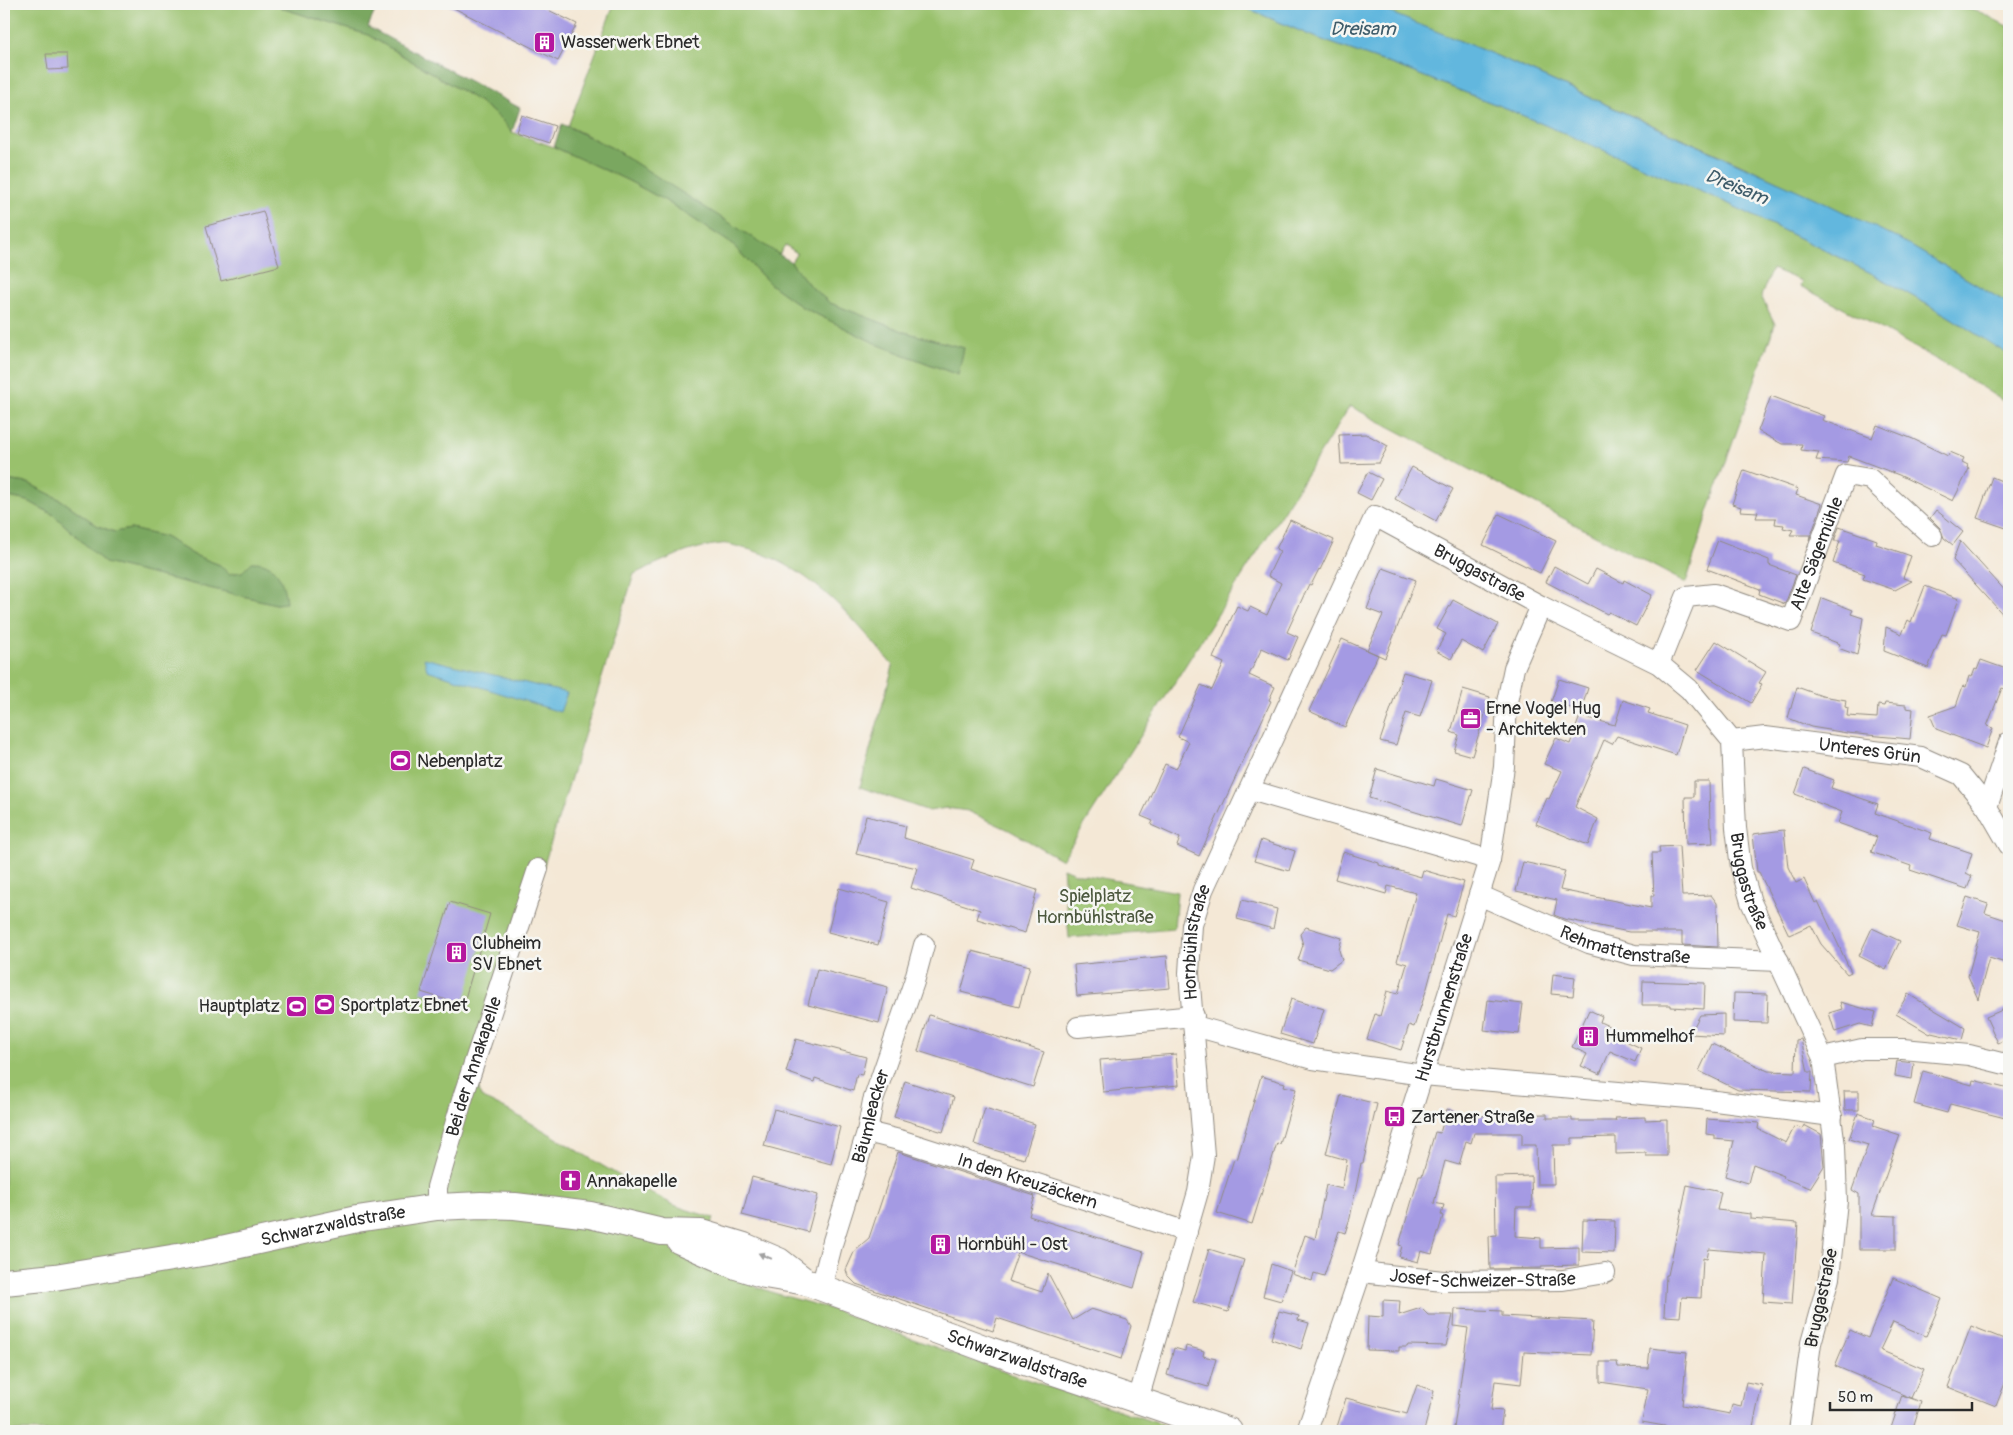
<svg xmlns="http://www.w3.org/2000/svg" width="2013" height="1435" viewBox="0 0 2013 1435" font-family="Pangolin,sans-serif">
<rect width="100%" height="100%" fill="#f6f6f2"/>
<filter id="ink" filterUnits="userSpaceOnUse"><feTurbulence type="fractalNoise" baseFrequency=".02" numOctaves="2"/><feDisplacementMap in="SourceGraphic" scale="10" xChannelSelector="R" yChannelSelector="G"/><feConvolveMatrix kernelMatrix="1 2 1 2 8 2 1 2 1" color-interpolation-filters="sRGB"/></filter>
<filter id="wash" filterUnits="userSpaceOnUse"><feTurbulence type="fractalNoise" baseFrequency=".0096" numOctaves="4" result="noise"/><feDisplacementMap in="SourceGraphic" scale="20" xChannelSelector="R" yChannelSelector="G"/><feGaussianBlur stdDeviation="1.12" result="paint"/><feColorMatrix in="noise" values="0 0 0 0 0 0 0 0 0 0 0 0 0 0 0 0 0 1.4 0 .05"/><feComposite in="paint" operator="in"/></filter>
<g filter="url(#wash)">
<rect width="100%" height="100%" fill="#f4e8d6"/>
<g fill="#99c16c" stroke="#62764c">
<path d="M4,4H281V8L368,35L480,102L500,118L512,132L554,147L627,180L666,201L732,244L770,284L802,307L879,345L958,375L964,348L908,333L830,303L809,285L791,262L797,253L785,245L779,255L612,148L568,126L614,4H1237L1314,37L1402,68L1505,108L1725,202L1873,274L1948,316L2009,355V405C1942,360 1872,323 1800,286L1802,281L1772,269L1761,296L1775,324L1708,512L1686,583L1350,406L1062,860L1009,830L968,811L946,808L929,811L860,787L893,666C853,617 804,560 739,547C733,545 726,543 721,544C690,547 662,561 634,574L484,1059L478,1086L481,1097C548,1128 607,1173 674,1205C686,1210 701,1214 714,1218L695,1264L774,1293L831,1309L987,1366L1181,1431H4V496L28,501L54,515L105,563L276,604L286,602L252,562L242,572L229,574L220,565L194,555L165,537L131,529L115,532L98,526L61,500L28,483L4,480Z"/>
<polygon points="1367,4 1951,4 1982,13 2009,27 2009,304 1899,239 1738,163 1495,55"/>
<polygon points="1063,868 1075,873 1177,892 1174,929 1069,938"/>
</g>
<g fill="#7aa760" stroke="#526946">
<polygon points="281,4 317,4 326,7 340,4 378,4 368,27 520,108 512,132 500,118 480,102 368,35 281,8"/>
<polygon points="562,124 612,148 791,262 809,285 830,303 908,333 964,348 958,375 879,345 802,307 770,284 732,244 666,201 627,180 554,147"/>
<path d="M4,480L28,483L61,500L98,526L114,532L131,529L165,537L194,555L220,565L229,574L242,572L252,562C276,561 284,581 286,603L276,604L105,563L54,515L28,501L4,496Z"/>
</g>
<g fill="#62b7de" stroke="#467184">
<polygon points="1237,4 1367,4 1376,7 1495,55 1817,199 1899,239 2009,304 2009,355 1948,316 1873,274 1725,202 1505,108 1402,68 1314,37"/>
<polygon points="424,658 567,693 560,712 427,670"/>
</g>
<g id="blocks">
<g fill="#a49ae3">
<polygon points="446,4 536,4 577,24 558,61"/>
<polygon points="46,54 67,54 68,69 48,70"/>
<polygon points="522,115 555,126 549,143 516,132"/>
<polygon points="263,211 279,266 221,281 206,226"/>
<polygon points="1771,396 1824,416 1822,420 1872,438 1877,425 1913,439 1948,456 1950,452 1964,458 1962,462 1968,465 1967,468 1969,469 1953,501 1899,475 1849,456 1847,462 1816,460 1819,452 1801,450 1802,444 1782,444 1758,431"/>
<polygon points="1366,434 1388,446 1379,463 1341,464 1339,435"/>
<polygon points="1412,467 1453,489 1436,521 1395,499"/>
<polygon points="1744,470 1798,489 1796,495 1822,504 1809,541 1810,535 1790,535 1793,530 1783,528 1784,525 1775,524 1776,518 1756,518 1758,512 1740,511 1741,507 1732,504"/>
<polygon points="1368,472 1382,479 1371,500 1357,493"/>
<polygon points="1992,477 2009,484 2009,529 1977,518"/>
<polygon points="1936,510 1963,532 1953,545 1944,538 1940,528 1930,518"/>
<polygon points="1499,514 1556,541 1540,573 1483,545"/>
<polygon points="1290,520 1334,540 1320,570 1319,569 1311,585 1309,584 1287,632 1298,637 1288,660 1262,648 1249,675 1275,687 1269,700 1271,701 1199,856 1177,846 1180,838 1151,825 1153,821 1141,816 1165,764 1176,769 1189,742 1178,737 1201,685 1212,690 1224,663 1213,658 1237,606 1248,611 1250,607 1267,615 1281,583 1268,576 1280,551 1276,549"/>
<polygon points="1839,527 1877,540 1876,544 1911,556 1903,578 1912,581 1895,590 1863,579 1865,574 1833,563 1840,541 1834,541"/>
<polygon points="1718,540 1769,560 1769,565 1796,575 1785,604 1759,594 1760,589 1707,569"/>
<polygon points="1960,541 2009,595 2009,621 1953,560"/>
<polygon points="1554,566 1588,584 1596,569 1623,583 1624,580 1652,595 1636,626 1609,612 1607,614 1546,582"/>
<polygon points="1383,568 1416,580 1385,658 1367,650 1383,615 1367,609"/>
<polygon points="1925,586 1959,599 1946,635 1942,634 1928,668 1884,651 1886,627 1902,634 1908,620 1911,622"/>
<polygon points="1822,598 1853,610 1851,614 1863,618 1857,655 1838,648 1840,644 1811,633"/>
<polygon points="1453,600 1498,624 1483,653 1461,641 1451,659 1436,651 1446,634 1437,629"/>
<polygon points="1342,639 1378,655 1345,727 1309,711"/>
<polygon points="1716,641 1766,672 1759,683 1762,684 1751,703 1697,670"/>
<polygon points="1981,660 2009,670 2009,691 2002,688 1987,726 1993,728 1986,748 1936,729 1930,715 1956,706 1963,686 1966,687 1969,676 1972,677 1975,669 1977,670"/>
<polygon points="1403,672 1432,680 1420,717 1406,713 1396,745 1380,741"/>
<polygon points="1559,679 1588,688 1581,711 1551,702"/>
<polygon points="1797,687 1822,696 1846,700 1845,707 1848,708 1847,716 1877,718 1878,705 1884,706 1885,703 1906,705 1906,708 1913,709 1910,739 1847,733 1811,727 1788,718"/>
<polygon points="1463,689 1490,697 1472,756 1454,751 1459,735 1451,732"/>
<polygon points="1623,700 1650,709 1648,713 1685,725 1676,755 1617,736 1612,744 1604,740 1575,807 1598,819 1588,845 1536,824 1547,798 1549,799 1562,771 1544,764 1556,738 1570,744 1580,716 1615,725"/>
<polygon points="1377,769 1434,786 1436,779 1473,790 1462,826 1369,798"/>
<polygon points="1804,769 1834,780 1831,788 1878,804 1875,813 1932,833 1930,839 1972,853 1966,873 1972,876 1967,889 1910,870 1911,866 1871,852 1877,837 1838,823 1842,812 1795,794"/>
<polygon points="1694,781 1709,781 1710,827 1712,827 1713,843 1686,844 1685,797 1694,797"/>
<polygon points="866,816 906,826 904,838 974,860 971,869 1037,890 1025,933 977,919 980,910 911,888 917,868 856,854"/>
<polygon points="1784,830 1788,867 1796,883 1804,879 1815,903 1818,901 1851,972 1847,974 1821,944 1811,925 1789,935 1759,872 1757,872 1753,834"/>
<polygon points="1261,840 1295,851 1289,871 1254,861"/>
<polygon points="1679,846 1682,896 1711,895 1717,903 1718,947 1682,945 1682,932 1629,932 1564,919 1554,915 1557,900 1516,891 1523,862 1565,871 1560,890 1651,908 1651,896 1654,896 1652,853 1660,853 1659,847"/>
<polygon points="1343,852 1379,863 1379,865 1421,877 1423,870 1464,882 1454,916 1447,914 1427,988 1414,1027 1409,1025 1401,1050 1367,1039 1375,1014 1380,1016 1387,991 1398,994 1407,964 1397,961 1416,893 1388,886 1386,894 1335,879"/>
<polygon points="839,888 889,902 878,945 828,932"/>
<polygon points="1967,897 1988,904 1985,913 2009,921 2009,964 1989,958 1978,999 1968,976 1980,932 1957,925"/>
<polygon points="1242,900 1277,909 1273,929 1237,919"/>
<polygon points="450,902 490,914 463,1005 421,992"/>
<polygon points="1306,927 1342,938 1339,950 1342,960 1330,969 1298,960 1303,945 1300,934"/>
<polygon points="1872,928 1900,941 1886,970 1859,956"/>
<polygon points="972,951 1030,966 1019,1007 961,992"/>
<polygon points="1167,956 1170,988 1077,996 1074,965"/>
<polygon points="817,969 888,987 879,1023 808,1005"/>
<polygon points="1553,974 1575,977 1573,996 1551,994"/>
<polygon points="1643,981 1705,983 1704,1009 1671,1007 1671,1005 1642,1005"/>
<polygon points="1734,993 1768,994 1767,1023 1733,1022"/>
<polygon points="1908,994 1965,1028 1962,1040 1931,1033 1930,1034 1896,1014"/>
<polygon points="1291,999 1324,1009 1313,1044 1280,1034"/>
<polygon points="1488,1000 1523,1004 1519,1034 1484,1030"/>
<polygon points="1840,1002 1876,1012 1872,1027 1860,1024 1835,1032 1829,1013 1842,1009"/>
<polygon points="2009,1007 2009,1038 1998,1043 1986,1017"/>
<polygon points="1589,1010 1602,1016 1600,1022 1619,1031 1617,1037 1641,1048 1635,1062 1610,1051 1600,1074 1581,1066 1587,1054 1572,1047"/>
<polygon points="1724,1014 1724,1036 1690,1034 1700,1015"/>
<polygon points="929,1015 1044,1052 1033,1087 918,1051"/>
<polygon points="796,1039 866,1057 862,1075 857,1074 853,1091 815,1078 814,1082 786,1072"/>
<polygon points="1801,1039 1808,1072 1812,1072 1811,1092 1738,1090 1699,1071 1712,1044 1768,1071 1795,1072 1796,1040"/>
<polygon points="1176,1054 1179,1085 1103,1092 1100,1060"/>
<polygon points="1897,1061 1914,1063 1912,1079 1895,1076"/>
<polygon points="1923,1071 1972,1085 1973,1080 2009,1089 2009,1119 1950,1104 1947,1113 1914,1104"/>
<polygon points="1261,1076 1285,1083 1284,1086 1296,1089 1280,1144 1277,1143 1252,1224 1217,1213 1234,1159 1237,1160"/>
<polygon points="905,1081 954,1097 943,1132 894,1117"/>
<polygon points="1844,1091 1859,1091 1859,1110 1845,1110"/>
<polygon points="1341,1095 1377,1104 1363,1163 1361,1163 1350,1218 1345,1233 1339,1231 1324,1276 1314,1273 1312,1281 1292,1274 1305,1235 1315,1239 1326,1185 1342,1189 1347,1160 1326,1154"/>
<polygon points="985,1108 1035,1124 1024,1159 974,1144"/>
<polygon points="774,1109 840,1127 831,1164 764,1146"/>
<polygon points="1447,1109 1469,1116 1547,1114 1547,1118 1572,1118 1572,1121 1616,1121 1615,1118 1645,1117 1645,1120 1667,1119 1667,1156 1646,1156 1646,1153 1616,1154 1616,1137 1572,1138 1572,1145 1553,1145 1554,1184 1537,1184 1536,1145 1522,1145 1522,1133 1474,1133 1471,1143 1466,1141 1459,1165 1445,1161 1434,1203 1444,1205 1441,1215 1443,1216 1432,1254 1421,1251 1418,1262 1399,1257 1402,1246 1399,1245 1419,1176 1422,1176 1435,1132 1440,1133"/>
<polygon points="1858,1113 1875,1119 1873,1126 1900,1135 1872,1215 1896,1216 1896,1249 1859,1249 1859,1194 1852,1190 1868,1145 1849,1139"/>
<polygon points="1707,1119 1759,1123 1758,1129 1786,1143 1795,1126 1802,1129 1804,1125 1821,1134 1824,1166 1810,1188 1783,1178 1784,1176 1753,1164 1748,1183 1725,1176 1734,1141 1715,1139 1715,1135 1706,1134"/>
<polygon points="898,1152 1035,1196 1029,1216 1144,1252 1134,1288 1018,1252 1008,1281 1042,1292 1048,1273 1073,1320 1091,1309 1127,1320 1131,1326 1121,1359 997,1318 993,1331 856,1284 848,1276 846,1270 855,1250 869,1238"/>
<polygon points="1531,1176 1532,1207 1516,1207 1515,1236 1541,1238 1541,1248 1579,1247 1579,1265 1542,1266 1542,1268 1490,1269 1489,1236 1496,1235 1495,1177"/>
<polygon points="752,1177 818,1195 808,1232 742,1215"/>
<polygon points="1687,1185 1721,1192 1717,1210 1751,1214 1751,1219 1798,1223 1792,1304 1763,1302 1766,1254 1709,1249 1707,1259 1703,1258 1701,1298 1682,1297 1680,1317 1664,1316 1666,1275 1668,1275"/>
<polygon points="1583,1220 1615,1221 1614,1253 1582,1252"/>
<polygon points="1209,1249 1244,1260 1228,1312 1193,1302"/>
<polygon points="1271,1264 1291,1271 1281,1301 1263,1296"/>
<polygon points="1893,1278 1942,1299 1926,1336 1893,1322 1880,1350 1924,1369 1911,1398 1835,1366 1850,1330 1868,1338"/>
<polygon points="1383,1300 1400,1301 1399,1315 1421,1308 1428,1315 1453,1315 1446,1346 1408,1345 1407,1347 1399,1347 1399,1351 1367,1350 1368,1316 1383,1317"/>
<polygon points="1455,1309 1502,1311 1502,1316 1593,1321 1591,1355 1524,1352 1521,1384 1495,1381 1491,1410 1503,1411 1500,1431 1464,1431 1454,1428 1468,1328 1454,1326"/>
<polygon points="1279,1311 1299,1316 1298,1320 1309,1323 1301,1349 1271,1339"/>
<polygon points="1971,1326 2009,1341 2009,1373 1996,1406 1948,1387"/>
<polygon points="1186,1346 1204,1351 1203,1356 1216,1359 1208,1387 1167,1375 1174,1348 1185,1351"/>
<polygon points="1650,1348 1687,1352 1682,1405 1730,1414 1732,1404 1741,1406 1746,1382 1762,1385 1752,1431 1692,1431 1642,1422 1648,1389 1600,1382 1600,1362 1617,1362 1618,1367 1648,1368"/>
<polygon points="1417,1385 1434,1391 1424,1431 1353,1431 1337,1427 1346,1398 1407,1414"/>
<polygon points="1902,1395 1921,1402 1912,1431 1890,1431"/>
</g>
</g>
</g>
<g filter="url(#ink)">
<use href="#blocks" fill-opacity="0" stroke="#908a80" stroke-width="1"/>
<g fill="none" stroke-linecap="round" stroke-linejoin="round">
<defs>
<g id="minor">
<path id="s1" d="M1659,664L1686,597L1714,594L1791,621L1846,475L1870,479L1932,536"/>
<path id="s2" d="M1732,741L1765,737L1921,757L1961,775L1987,807L2009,845"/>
<polyline points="1250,790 1490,860"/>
<polyline points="1987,807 2009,742"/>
<path id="s3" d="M1479,895L1589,943L1634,955L1779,961"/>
<polyline points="1195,1026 1313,1059 1423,1075 1700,1099 1832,1116"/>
<polyline points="1078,1027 1194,1016"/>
<polyline points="1823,1058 1862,1049 1903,1049 1969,1055 2009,1065"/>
<path id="s4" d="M867,1132L903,1141L1187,1232"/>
<path id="s5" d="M437,1207V1187L463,1097L538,869"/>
<path id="s6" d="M1361,1272L1443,1281L1563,1280L1605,1273"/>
<path id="s7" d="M821,1288L833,1241L867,1132L873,1101L914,982L924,945"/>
<path id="s8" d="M1138,1400L1198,1192L1204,1155L1189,973L1192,925L1203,890L1375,516L1541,606L1659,664L1689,689L1732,741L1736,828L1741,868L1751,902L1823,1058L1835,1146L1837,1201L1829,1278L1811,1343L1799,1431"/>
<path id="s9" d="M1307,1431L1361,1272L1490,860L1504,767L1507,702L1514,668L1541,606"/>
</g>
<g id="major">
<path id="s10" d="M680,1241L736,1266L765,1275L806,1282L989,1350L1229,1431"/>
<path id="s11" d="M4,1282L55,1277L208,1252L357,1219L437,1207L481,1205L515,1206L590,1215L662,1232L701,1233L744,1246L779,1261L806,1282"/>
</g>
</defs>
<use href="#minor" stroke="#908a80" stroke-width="22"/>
<use href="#major" stroke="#908a80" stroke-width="28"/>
<use href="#minor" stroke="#fff" stroke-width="20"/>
<use href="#major" stroke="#fff" stroke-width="26"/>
</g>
<defs><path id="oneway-solid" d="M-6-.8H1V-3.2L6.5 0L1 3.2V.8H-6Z" transform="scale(1.25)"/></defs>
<use fill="#a0a0a0" href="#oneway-solid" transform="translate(765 1256) rotate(-157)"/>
</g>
<defs>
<symbol id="building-square" viewBox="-11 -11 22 22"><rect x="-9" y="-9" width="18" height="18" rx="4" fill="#b5179e" stroke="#f6f6f2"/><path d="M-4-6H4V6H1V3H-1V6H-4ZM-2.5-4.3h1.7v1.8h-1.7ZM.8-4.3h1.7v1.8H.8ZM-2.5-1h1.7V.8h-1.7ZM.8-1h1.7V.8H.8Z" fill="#fff"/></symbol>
<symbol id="office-square" viewBox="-11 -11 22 22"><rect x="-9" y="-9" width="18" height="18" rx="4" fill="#b5179e" stroke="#f6f6f2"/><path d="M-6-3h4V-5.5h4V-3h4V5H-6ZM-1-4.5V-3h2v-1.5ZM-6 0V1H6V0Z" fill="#fff"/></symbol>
<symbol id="stadium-square" viewBox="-11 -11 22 22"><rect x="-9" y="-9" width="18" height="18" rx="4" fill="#b5179e" stroke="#f6f6f2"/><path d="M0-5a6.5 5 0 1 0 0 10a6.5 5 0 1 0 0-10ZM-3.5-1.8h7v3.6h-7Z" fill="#fff"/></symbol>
<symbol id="bus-square" viewBox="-11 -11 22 22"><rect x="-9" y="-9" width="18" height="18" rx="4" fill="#b5179e" stroke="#f6f6f2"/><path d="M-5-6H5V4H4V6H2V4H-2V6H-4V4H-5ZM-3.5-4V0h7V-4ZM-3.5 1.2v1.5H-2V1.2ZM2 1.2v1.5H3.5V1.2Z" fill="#fff"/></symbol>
<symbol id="church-square" viewBox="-11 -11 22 22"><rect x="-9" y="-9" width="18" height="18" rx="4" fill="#b5179e" stroke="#f6f6f2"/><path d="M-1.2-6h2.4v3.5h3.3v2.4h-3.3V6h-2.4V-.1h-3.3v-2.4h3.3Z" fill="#fff"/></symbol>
</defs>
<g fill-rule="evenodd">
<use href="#building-square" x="532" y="30" width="25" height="25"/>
<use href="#office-square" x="1458" y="706" width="25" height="25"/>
<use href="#stadium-square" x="388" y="748" width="25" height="25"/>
<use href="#building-square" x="444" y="940" width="25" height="25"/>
<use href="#stadium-square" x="312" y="992" width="25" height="25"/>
<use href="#stadium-square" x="284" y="994" width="25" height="25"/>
<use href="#building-square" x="1576" y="1024" width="25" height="25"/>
<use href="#bus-square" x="1382" y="1104" width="25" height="25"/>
<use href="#church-square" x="558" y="1168" width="25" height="25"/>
<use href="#building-square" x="928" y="1232" width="25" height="25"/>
</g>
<g text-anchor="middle" stroke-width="5" stroke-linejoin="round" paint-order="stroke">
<g font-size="18" fill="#2b2b2b" stroke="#f6f6f2" text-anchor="start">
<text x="561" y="48">Wasserwerk Ebnet</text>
<text x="1486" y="714">Erne Vogel Hug<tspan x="1486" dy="21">- Architekten</tspan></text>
<text x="417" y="767">Nebenplatz</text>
<text x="472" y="949">Clubheim<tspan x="472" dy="21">SV Ebnet</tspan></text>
<text x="340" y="1011">Sportplatz Ebnet</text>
<text x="280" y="1012" text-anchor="end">Hauptplatz</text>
<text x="1605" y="1042">Hummelhof</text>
<text x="1411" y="1123">Zartener Straße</text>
<text x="586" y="1187">Annakapelle</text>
<text x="957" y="1250">Hornbühl - Ost</text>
</g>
<g font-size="18" fill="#2b2b2b" stroke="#f6f6f2">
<text dy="6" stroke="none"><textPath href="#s1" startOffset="254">Alte Sägemühle</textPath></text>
<text dy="6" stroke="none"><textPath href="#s8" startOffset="1052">Bruggastraße</textPath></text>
<text dy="6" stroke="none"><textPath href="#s2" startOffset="139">Unteres Grün</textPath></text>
<text dy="6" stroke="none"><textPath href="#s8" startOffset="1502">Bruggastraße</textPath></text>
<text dy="6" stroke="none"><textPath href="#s3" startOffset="156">Rehmattenstraße</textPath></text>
<text dy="6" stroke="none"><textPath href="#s8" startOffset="468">Hornbühlstraße</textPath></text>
<text dy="6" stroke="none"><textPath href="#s9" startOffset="445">Hurstbrunnenstraße</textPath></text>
<text dy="6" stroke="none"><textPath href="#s5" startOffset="146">Bei der Annakapelle</textPath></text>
<text dy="6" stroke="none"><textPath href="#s7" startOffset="179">Bäumleacker</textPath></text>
<text dy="6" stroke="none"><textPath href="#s4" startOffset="168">In den Kreuzäckern</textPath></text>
<text dy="6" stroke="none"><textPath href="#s11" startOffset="334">Schwarzwaldstraße</textPath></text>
<text dy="6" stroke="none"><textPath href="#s6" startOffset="122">Josef-Schweizer-Straße</textPath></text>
<text transform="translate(1821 1298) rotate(-78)" y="6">Bruggastraße</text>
<text dy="6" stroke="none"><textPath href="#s10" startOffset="358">Schwarzwaldstraße</textPath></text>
</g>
<g font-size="18" fill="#4c583e" stroke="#f6f6f2">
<text x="1095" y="902">Spielplatz<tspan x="1095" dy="21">Hornbühlstraße</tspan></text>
</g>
<g font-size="19" font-style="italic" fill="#3e5c6a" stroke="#f6f6f2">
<text x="1363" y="35">Dreisam</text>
<text transform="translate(1737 186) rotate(22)" y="7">Dreisam</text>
</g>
</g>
<rect width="2013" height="1435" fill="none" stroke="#f6f6f2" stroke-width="20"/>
<path d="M1830 1402v8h142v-8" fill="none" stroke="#2b2b2b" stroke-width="2.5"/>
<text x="1838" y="1402" font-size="15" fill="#2b2b2b" stroke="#f6f6f2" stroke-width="4" paint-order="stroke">50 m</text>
</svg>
